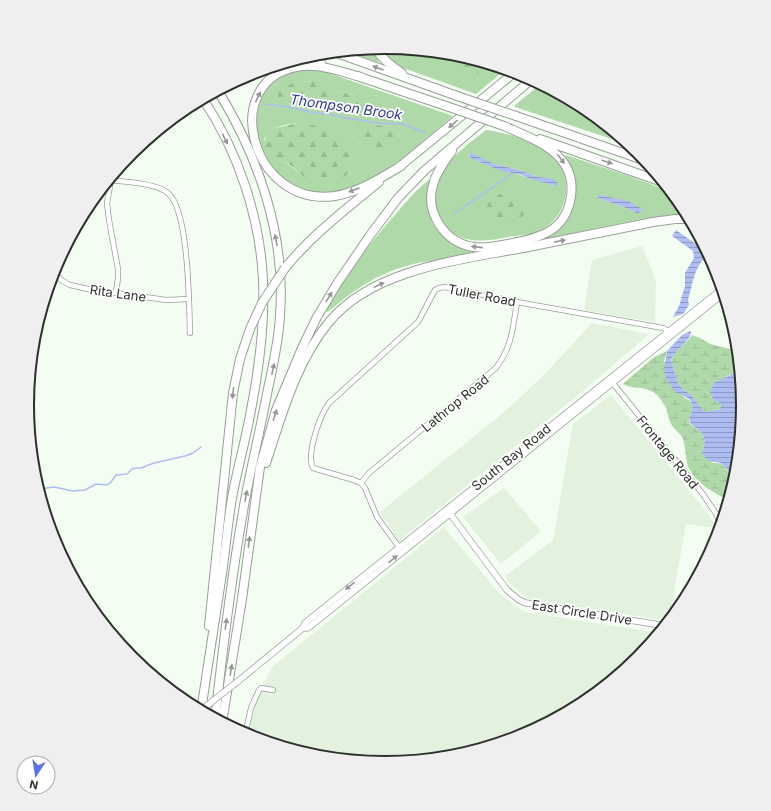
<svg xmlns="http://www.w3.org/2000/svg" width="771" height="811" viewBox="0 0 771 811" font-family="Inter,sans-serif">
<defs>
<pattern id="forest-firs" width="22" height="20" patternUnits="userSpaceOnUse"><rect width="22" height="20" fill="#b0d9a9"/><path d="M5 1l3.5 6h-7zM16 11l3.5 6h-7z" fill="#98bb92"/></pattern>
<pattern id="wetland-marsh" width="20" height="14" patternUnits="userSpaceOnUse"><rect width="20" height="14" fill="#b0d9a9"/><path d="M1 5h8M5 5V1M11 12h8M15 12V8" fill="none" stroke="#98bb92"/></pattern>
<pattern id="water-rules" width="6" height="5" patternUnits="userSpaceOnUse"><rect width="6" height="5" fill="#aebdf1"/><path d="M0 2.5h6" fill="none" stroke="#8e9ac3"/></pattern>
</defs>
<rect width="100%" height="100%" fill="#f3fdf1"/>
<g fill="#e2f2df">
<polygon points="642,246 656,280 655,322 584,310 592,260"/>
<polygon points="592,323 649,334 584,390 399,541 380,512 503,413 543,376"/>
<polygon points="611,395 709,515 716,528 686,524 669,621 528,599 509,583 505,576 553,540 573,424"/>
<polygon points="504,488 541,531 501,564 463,517"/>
<polygon points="444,527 498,592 524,612 660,633 639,659 584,704 522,737 455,757 385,764 315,757 249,737 256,699 272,667"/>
</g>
<g fill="#b0d9a9" fill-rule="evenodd">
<path d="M386,47L437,52L455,57L461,56L506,69L476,94L395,65L388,59L379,48ZM474,62L479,67L478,73L476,75L469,65Z"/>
<polygon points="371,48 379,60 378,62 344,51"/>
<path d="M300,69L320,70L453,116C420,143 381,183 337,192C317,196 293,189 278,175C275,172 273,168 271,165C267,160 262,155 261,150C253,128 254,102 271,84C278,76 291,73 300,69ZM303,81C323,83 335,93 354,95L324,109L288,103L278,91L288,85ZM298,123H307L333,138L350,151L355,162L350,172L329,180L314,179L302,175L289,165L281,160L264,140C268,126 285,125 298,123ZM372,126L397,127L402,132L396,135L393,138L374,149L360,143L352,136Z"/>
<polygon points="541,84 585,108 630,145 515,107 515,105"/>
<path d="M486,130C503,132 536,141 549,151C553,155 557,160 560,165C573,186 565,217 543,229C533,235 520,235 508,237C480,243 449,245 437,211C425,173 460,151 486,130ZM470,154L494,164L519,170L538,177L550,178L555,186L513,173H509C499,168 475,163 468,155Z"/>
<path d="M566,155L632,177L671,192L684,207L687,213L641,219L544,239L572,205L565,158ZM600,195L612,198L638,214L629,209L598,198Z"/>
<path d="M433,177C427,200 423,221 446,238C454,243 463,246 471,251L472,253C458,259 434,260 418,263C381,271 358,287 329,311L326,312L327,308C347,275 368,245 394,216C406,202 418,187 433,177Z"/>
</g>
<g fill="url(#forest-firs)">
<path d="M474,62H478C484,78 470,78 460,71L462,66Z"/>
<path d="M303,81L315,82L325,85L337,91L359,97L363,101V104C359,113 352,114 343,113L288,103L278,98V91C285,84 294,83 303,81Z"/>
<path d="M298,123C301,123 305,123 308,123C319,127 348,145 354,156C354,157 355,161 355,162C354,166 352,170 349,173C340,182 319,182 307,178C301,176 296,169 290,165C279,158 261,155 265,139C266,134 268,131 271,129Z"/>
<path d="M364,125L397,127L402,128L403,130L402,132L396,135L387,150C377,152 359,145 352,136V133L354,128Z"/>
<path d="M500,194L508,197L514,195C544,210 512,235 486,212C487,202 491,198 500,194Z"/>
</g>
<g fill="url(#wetland-marsh)">
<path d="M692,335L700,338L710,344L739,351L740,370L725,377L713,399L721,404V409L705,412L691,395L684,390L678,383L671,360C676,349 686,345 692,335Z"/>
<path d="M667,351L664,361L683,397C694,401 696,409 689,418V423C703,434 708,436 702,453L712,463C729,462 727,473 734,485L729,501C714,492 695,484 688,466C685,457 686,448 683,439C680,432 673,429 670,422C668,418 668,412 666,408C664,404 660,398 657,395C647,385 633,390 623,384L654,357Z"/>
</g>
<g fill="url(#water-rules)">
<path d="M471,153L494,164L519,170L538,177L550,178L557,182L558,184L556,186C544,182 534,181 524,176C517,173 509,173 502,171C495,168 488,166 482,163C478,162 477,160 473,160L468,155Z"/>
<polygon points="600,195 628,201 642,209 638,214 629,209 598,198 597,197"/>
<path d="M676,230L693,242L706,248L709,255C694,264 693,284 688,300L689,305L683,314L673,317L679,306L685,286V273L694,258L693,251L672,236Z"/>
<path d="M691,331C692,340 675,350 671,360L678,383L684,390L691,395L705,412L721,409V404L713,399L710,393L714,383L740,370L744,406L737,476L734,484C731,478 729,469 723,465C715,458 711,468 702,453C708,436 703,434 690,423L689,418C693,412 695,405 689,399C685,396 683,397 680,393H676L666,379L664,370L667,351L682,335Z"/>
</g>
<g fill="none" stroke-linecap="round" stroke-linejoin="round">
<g stroke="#aebdf1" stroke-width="1.5">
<polyline points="264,104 289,107 314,113 329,114 341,117 376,123 403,124 425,133"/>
<polyline points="454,214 513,173"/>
<polyline points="40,489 54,487 73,491 85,490 96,484 107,485 111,482 116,475 127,474 132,469 136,468 141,468 154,463 185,456 193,453 201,447"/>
</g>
<defs>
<g id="minor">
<path d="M109,180C125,182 156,183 168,193C189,210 189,305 190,333"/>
<polyline points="111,180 107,203 109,220 118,269 118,278 116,292"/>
<polyline points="53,271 61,280 70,285 88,289 166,300 189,299"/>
<polyline points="611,381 702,493 717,515 721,528"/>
<path d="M361,483L369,473L496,368C512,347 513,327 517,302"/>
<path d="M399,547L377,517L365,488L361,483L354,480L313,468C306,454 320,415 329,403L418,322L435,290L439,288L445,287L517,302L663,328L670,332"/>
<polyline points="245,735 251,708 259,690 261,688 273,690"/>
</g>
<g id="tertiary">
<polyline points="448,511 507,590 519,600 526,603 666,626"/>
<polyline points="303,628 305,623 723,288"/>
<polyline points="237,682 303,628 308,628 724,293"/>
</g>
<g id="motorway">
<path d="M375,48C382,59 391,66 402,73"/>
<polyline points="334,52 460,97"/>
<polyline points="304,57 321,63"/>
<polyline points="357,76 449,107"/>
<path d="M361,77C341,72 317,62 296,67C219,82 251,208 335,196C359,192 381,178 401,166"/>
<polyline points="516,116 646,161"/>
<polyline points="540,139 665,183"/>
<path d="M452,151C445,161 436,172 433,185C425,213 445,243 474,247C487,249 501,245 513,243C543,237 566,230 571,196C577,153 535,140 504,126"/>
<polyline points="398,168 515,72"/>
<path d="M285,268C312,235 346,209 379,182"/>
<path d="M266,463C282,415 296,362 329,322C373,269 459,260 523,248C566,239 610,231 653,222L675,219H690"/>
<polyline points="209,626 233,393 240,359 250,329"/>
<path d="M201,711C208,663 216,615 223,567C226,544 228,521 232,498C237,470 245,443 250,415C259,370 265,325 263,280C260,217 238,151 203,99"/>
<path d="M215,719C223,646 232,572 245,500C252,463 261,426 268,389C273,365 279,340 280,315C286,237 259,157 218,91"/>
<polyline points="222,723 242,599 260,467 276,410 302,348 317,317 338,282 371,234 398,198 424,171 532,79"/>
</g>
</defs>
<use href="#minor" stroke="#96a095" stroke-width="6"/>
<use href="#tertiary" stroke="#96a095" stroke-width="7"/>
<use href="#motorway" stroke="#96a095" stroke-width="10"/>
<use href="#minor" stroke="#fff" stroke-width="4.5"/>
<use href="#tertiary" stroke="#fff" stroke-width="5.5"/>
<use href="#motorway" stroke="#fff" stroke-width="8"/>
<defs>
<polyline id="tertiary-bridge" points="200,711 237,682"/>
<g id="motorway-bridge">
<polyline points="460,97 516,116"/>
<polyline points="449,107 504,126"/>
<polyline points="250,329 262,303 285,268"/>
</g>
</defs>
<use href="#tertiary-bridge" stroke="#96a095" stroke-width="7" stroke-linecap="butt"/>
<use href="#motorway-bridge" stroke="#96a095" stroke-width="10" stroke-linecap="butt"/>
<use href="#tertiary-bridge" stroke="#fff" stroke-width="5.5"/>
<use href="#motorway-bridge" stroke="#fff" stroke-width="8"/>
</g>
<defs><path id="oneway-solid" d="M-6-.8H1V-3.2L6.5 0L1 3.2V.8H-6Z"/></defs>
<g fill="#969896">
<use href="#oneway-solid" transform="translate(378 68) rotate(-160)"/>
<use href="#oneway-solid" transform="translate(258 97) rotate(-65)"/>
<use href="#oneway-solid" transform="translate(453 124) rotate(140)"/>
<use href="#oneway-solid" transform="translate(225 139) rotate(64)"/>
<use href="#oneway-solid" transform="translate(561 159) rotate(53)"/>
<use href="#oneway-solid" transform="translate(607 162) rotate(19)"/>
<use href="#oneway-solid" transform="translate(354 190) rotate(160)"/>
<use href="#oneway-solid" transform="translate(276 240) rotate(-101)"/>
<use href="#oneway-solid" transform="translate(560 241) rotate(-11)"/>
<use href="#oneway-solid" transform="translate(477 247) rotate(-174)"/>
<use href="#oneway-solid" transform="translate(379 285) rotate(-26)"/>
<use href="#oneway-solid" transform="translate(329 297) rotate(-59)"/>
<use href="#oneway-solid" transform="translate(273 369) rotate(-78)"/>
<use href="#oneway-solid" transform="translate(233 393) rotate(97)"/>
<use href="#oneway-solid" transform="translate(275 415) rotate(-72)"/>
<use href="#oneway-solid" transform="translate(246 496) rotate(-79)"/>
<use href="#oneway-solid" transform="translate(249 542) rotate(-83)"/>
<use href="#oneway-solid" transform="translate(393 559) rotate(-39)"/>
<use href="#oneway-solid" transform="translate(350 586) rotate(141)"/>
<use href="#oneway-solid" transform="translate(226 624) rotate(-82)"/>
<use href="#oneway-solid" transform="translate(231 670) rotate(-81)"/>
</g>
<g text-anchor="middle" stroke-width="3.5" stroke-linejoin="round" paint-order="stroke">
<g font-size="13" fill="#2d312c" stroke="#fff">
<text transform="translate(118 293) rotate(8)" y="5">Rita Lane</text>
<text transform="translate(482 295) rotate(11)" y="5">Tuller Road</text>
<text transform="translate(455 403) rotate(-39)" y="5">Lathrop Road</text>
<text transform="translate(668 452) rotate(51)" y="5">Frontage Road</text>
<text transform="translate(511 457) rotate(-39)" y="5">South Bay Road</text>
<text transform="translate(582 612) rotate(9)" y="5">East Circle Drive</text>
</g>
<g font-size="14" font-style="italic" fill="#2c3696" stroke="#fff">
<text transform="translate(346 107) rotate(8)" y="5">Thompson Brook</text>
</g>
</g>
<path d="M0 0H771V811H0ZM34 405a351 351 0 1 1 702 0a351 351 0 1 1-702 0Z" fill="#eeefee" fill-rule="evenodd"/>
<path fill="none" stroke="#2d312c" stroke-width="2" d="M34 405a351 351 0 1 1 702 0a351 351 0 1 1-702 0Z"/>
<g transform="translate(36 775) rotate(192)"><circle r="19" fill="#ffffff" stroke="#abadab"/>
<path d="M0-3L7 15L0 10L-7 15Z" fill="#5d72e9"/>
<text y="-6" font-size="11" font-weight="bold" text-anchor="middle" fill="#2d312c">N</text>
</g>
</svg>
